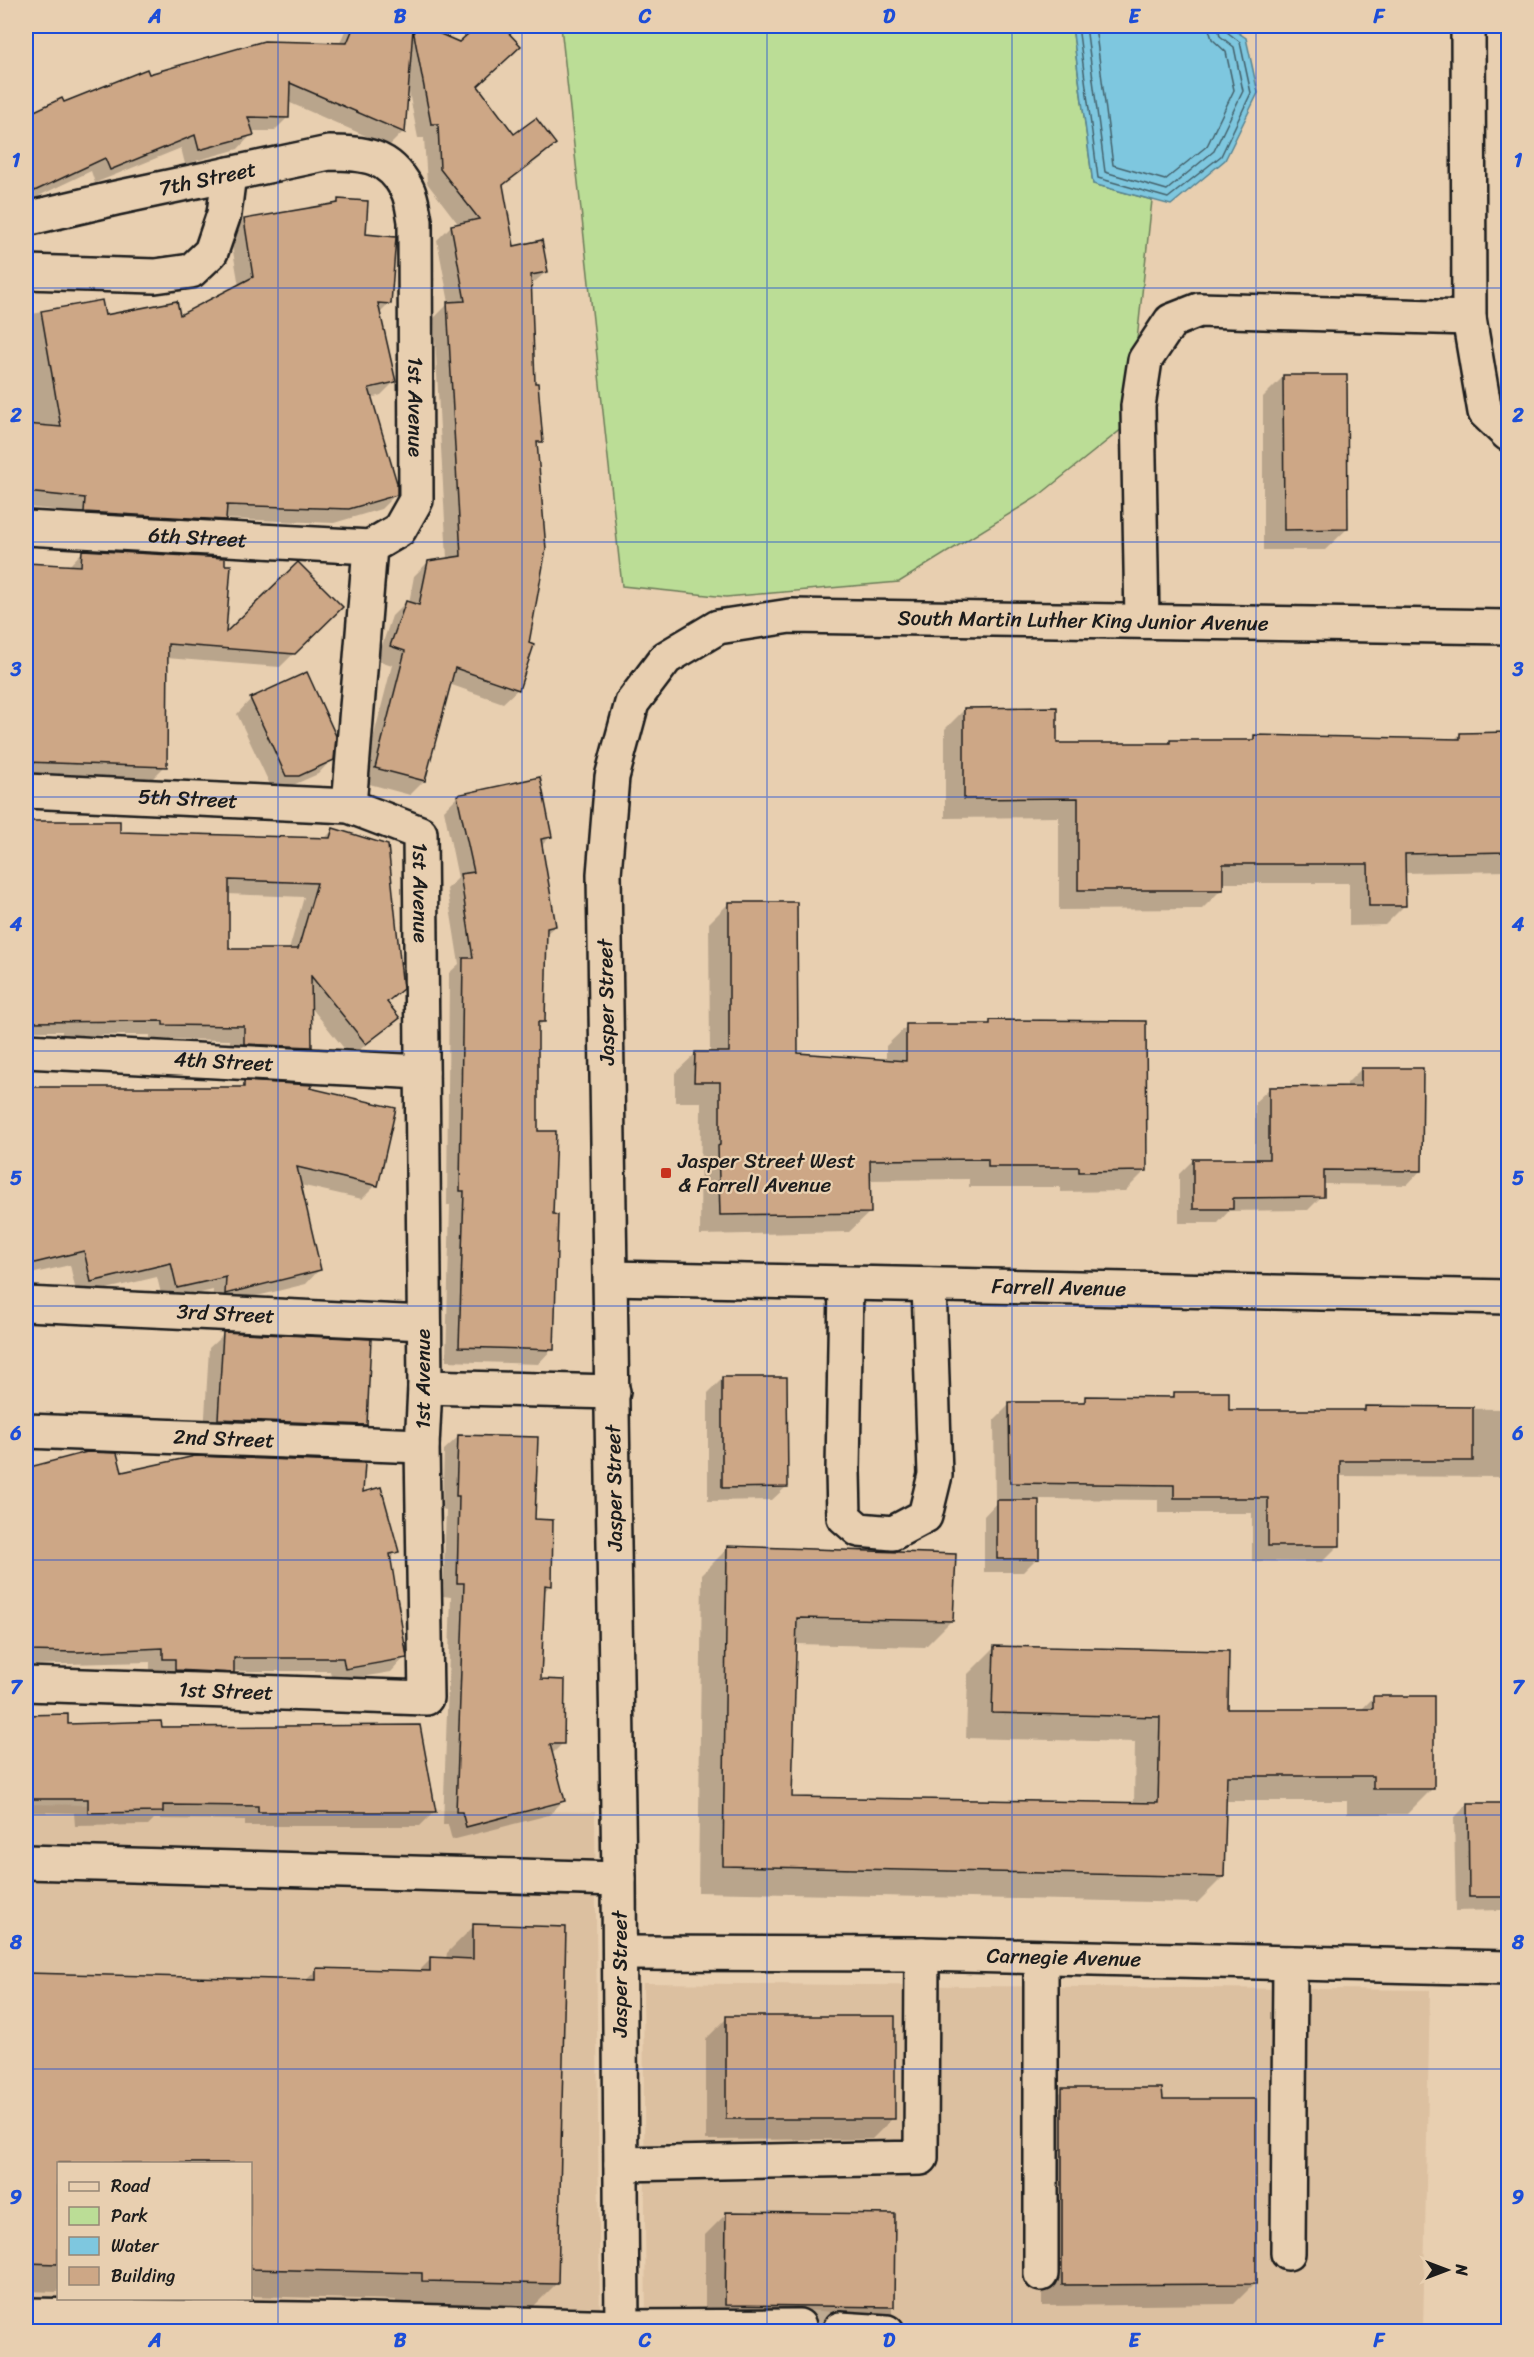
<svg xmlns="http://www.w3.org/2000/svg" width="1534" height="2357" viewBox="0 0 1534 2357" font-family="Sriracha,sans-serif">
<rect width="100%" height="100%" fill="#e8cfb0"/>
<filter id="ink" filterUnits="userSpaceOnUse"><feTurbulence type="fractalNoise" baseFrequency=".0167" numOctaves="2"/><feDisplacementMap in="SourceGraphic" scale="12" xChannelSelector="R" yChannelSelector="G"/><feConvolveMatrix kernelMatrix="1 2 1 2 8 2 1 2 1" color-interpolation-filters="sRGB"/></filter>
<g filter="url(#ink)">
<g fill="#dcc0a0" fill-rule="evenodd">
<path d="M26,1804L595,1812L600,2331L26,2332ZM58,2164H250V2298H58Z"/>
<polygon points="643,1983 1430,1990 1423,2331 646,2331"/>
</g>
<polygon fill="#bbdd96" stroke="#6c7c59" stroke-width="1.5" points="561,26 1072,26 1093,184 1152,200 1128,424 1037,497 899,582 726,597 622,586"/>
<polygon fill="#7ec7df" stroke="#578391" stroke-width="1.5" points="1072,26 1228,26 1246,38 1258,93 1225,160 1171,205 1093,184"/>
<g fill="#0003" fill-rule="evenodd">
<polygon points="347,26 418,26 460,44 479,26 500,26 519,46 477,86 514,136 554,144 540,158 502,187 513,247 547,271 530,286 534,385 541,441 536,447 518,689 503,703 449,684 424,781 410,795 362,782 392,665 377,660 392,616 406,602 409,603 414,576 428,562 447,559 434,318 449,303 437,240 451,226 459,225 427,183 424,138 418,138 408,87 403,132 389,146 288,102 288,117 274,131 251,131 252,134 238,149 185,164 181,148 95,183 91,171 26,202 26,117 61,100 63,104 148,76 339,45"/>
<polygon points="339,200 364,236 390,303 379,314 395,381 381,395 371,398 396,494 381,509 334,523 225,519 211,534 71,526 72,512 26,507 26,315 101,302 104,317 178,318 239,286 230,234 244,220 333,205"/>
<polygon points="1284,376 1347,529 1325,550 1263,550 1263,397"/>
<polygon points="83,551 224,636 341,607 280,667 166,658 165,766 151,780 26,776 26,565 68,567"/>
<polygon points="251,699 332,759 318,774 284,789 272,789 237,714"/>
<polygon points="965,709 1056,745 1167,745 1170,741 1249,741 1254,737 1454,740 1460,734 1508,733 1508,871 1404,873 1405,905 1385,925 1349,926 1349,883 1222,883 1222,889 1202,909 1059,910 1059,817 945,818 945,729"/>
<polygon points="458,796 551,836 541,846 555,926 545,935 544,1021 537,1028 537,1132 551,1216 552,1349 538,1364 446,1361 450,1205 447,1205 449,973 459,964 447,889 458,878 444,810"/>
<path d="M26,823H119V834L324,839L333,830L401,989L386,1003L398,1018L351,1057L310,1006L311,1047L296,1061L230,1057V1040L150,1039V1035H62V1031H26ZM227,894L304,897L289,950L227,951Z"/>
<polygon points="729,903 797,1054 886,1061 886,1046 907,1026 987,1026 991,1022 1146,1170 1125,1191 1060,1192 1060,1187 969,1187 969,1179 869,1180 870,1212 849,1232 700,1235 701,1102 675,1102 675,1073 696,1053 710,1053 709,923"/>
<polygon points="1361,1069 1421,1170 1407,1185 1322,1184 1322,1196 1308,1210 1229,1211 1218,1223 1179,1223 1179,1174 1193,1160 1255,1160 1255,1102 1270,1088 1347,1087 1347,1083"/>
<polygon points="245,1083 307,1089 376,1185 362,1199 300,1185 320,1269 306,1284 212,1307 213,1290 163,1302 157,1277 77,1296 70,1265 26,1275 26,1088 239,1089"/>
<polygon points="224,1334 365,1424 351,1439 204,1433 209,1348"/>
<polygon points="722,1379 787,1486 772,1500 708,1501 708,1393"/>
<polygon points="1174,1394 1228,1411 1362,1411 1365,1408 1508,1409 1508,1499 1502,1499 1503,1477 1338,1476 1338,1546 1322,1562 1252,1561 1252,1513 1158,1513 1158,1500 1037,1499 1037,1558 1023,1572 984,1572 984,1516 1000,1499 995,1499 994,1420 1010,1404 1080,1404 1086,1397 1170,1398"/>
<polygon points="459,1436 533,1520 550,1585 544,1592 540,1681 562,1744 551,1755 563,1801 549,1815 452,1840 448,1825 443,1825 451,1597 443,1596 446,1510 442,1509 444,1450"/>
<polygon points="87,1454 121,1474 361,1494 397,1551 389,1560 405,1657 391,1672 332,1682 330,1671 233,1671 219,1686 150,1673 150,1662 26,1665 26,1470"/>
<polygon points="728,1548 951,1621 925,1647 795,1644 791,1799 1134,1804 1135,1742 966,1738 968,1674 994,1648 1227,1710 1361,1710 1373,1698 1433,1788 1407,1814 1347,1814 1347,1801 1224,1801 1223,1877 1197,1903 698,1892 702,1574"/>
<polygon points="26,1716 67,1716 67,1725 160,1729 434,1812 420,1826 245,1826 245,1820 154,1819 148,1825 75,1826 74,1813 26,1812"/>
<polygon points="1468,1804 1508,1804 1508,1904 1502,1910 1456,1911 1454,1818"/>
<polygon points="474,1926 557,2283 529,2311 396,2308 396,2300 250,2296 250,2164 58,2164 58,2292 26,2291 26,1975 305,1981 317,1970 418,1972 431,1959 446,1959 447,1953"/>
<polygon points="727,2018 893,2118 872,2139 706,2140 706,2039"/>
<polygon points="1063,2090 1161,2101 1255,2283 1234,2304 1042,2306 1042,2111"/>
<polygon points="726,2214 893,2215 892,2314 875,2332 835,2327 705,2326 705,2235"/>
</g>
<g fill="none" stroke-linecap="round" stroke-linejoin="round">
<g stroke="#43606a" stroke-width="1.5">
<polyline points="1078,26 1098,178 1168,198 1221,156 1251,93 1240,42 1227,32 1225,26"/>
<polyline points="1086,26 1105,172 1167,190 1214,151 1243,91 1234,47 1220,36 1218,26"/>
<polyline points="1095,26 1113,165 1165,180 1207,146 1234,90 1226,52 1212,39 1208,26"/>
</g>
</g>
<g fill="#cda786" stroke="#1c1c1c" stroke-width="1.5" fill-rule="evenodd">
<polygon points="354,26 422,26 459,42 477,26 502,26 521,46 478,86 514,134 536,118 556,144 503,185 514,246 542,240 548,272 531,275 535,383 538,383 543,442 537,442 546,549 529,643 534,645 519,690 455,668 425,781 375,768 405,651 390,646 406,601 419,605 428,561 461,556 447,302 465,301 451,225 479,219 440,169 438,124 431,124 413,29 405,133 290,83 289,118 248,117 254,135 199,150 195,135 110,170 105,158 26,195 26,115 62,98 64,102 147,69 149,74 264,41 347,43"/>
<polygon points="338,199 368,201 366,234 396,237 391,304 378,303 396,382 369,388 397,483 397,495 349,509 227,505 226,520 84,512 85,498 26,492 26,424 61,427 41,311 102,300 105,315 177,301 180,315 253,277 244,219 338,203"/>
<polygon points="1283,375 1347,375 1348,529 1284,530"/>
<polygon points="82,550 225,558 225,565 231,565 226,632 298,562 343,607 295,654 168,644 167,767 26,762 26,563 81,566"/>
<polygon points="307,672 336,736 334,760 299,776 286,776 250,698"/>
<polygon points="1057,707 1057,743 1170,743 1170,740 1254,740 1254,735 1460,739 1460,733 1509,732 1509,852 1405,854 1406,906 1369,906 1368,864 1223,864 1223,890 1078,890 1078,798 964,799 964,708"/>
<polygon points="540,777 552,837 541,839 556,926 547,928 545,1022 538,1022 538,1131 556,1131 553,1214 558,1215 554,1350 459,1347 464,1191 460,1191 463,958 473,958 460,874 474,872 457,795"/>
<path d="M26,821H120V832L330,838L333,828L388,845L403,989L387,1002L400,1018L366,1044L311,976L312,1047L244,1044V1026L163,1025V1021L26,1022ZM229,880L317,883L298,949H229Z"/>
<polygon points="729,902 797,902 798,1053 906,1061 906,1024 990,1024 990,1020 1146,1021 1147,1171 1079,1172 1079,1167 988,1167 988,1159 870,1160 871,1213 720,1215 718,1146 720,1145 720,1082 694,1082 695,1052 729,1052"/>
<polygon points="1361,1068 1423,1068 1422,1171 1324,1170 1324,1197 1233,1198 1233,1209 1193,1209 1193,1159 1269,1159 1269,1087 1361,1086"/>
<polygon points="244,1081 312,1085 310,1088 396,1108 378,1186 297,1167 321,1270 225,1294 226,1277 177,1288 171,1263 91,1282 84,1251 26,1265 26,1087 244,1087"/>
<polygon points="223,1332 371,1339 367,1425 218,1419"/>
<polygon points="722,1377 787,1377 788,1487 722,1488"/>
<polygon points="1174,1392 1229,1392 1229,1410 1365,1410 1365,1406 1473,1407 1473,1461 1340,1461 1340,1546 1268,1546 1268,1498 1174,1498 1174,1485 1010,1483 1009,1402 1085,1402 1085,1396 1174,1397"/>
<polygon points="458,1435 538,1437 535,1519 553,1520 552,1586 545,1585 541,1679 565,1680 564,1744 550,1744 565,1801 466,1827 462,1812 456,1812 464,1583 457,1583 459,1496 456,1496"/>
<polygon points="87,1452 117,1453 122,1472 195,1456 365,1463 363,1492 381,1487 399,1552 390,1554 407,1658 345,1669 343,1658 234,1658 234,1673 175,1670 175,1659 163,1659 163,1648 78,1652 26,1651 26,1468"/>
<rect x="997" y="1500" width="42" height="59"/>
<polygon points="727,1546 956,1554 953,1621 797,1618 792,1797 1158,1803 1160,1717 992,1713 994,1646 1229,1651 1228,1709 1373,1709 1373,1696 1434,1696 1434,1789 1373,1789 1373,1776 1227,1776 1224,1877 723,1866"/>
<polygon points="68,1714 68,1724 161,1721 162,1727 420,1725 436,1812 258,1812 258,1806 163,1805 163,1812 88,1813 88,1799 26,1799 26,1715"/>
<polygon points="1468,1803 1509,1803 1509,1897 1469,1897"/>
<polygon points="473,1924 566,1927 558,2284 422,2281 422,2273 250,2269 250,2163 58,2163 58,2264 26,2263 26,1973 316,1980 316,1968 430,1971 430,1957 473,1959"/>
<rect x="726" y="2016" width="169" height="103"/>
<polygon points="1062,2088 1162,2088 1163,2099 1256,2099 1256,2284 1062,2285"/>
<polygon points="726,2212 895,2214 894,2307 725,2305"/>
</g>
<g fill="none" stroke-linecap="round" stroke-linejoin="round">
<polyline stroke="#bfab92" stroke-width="33" stroke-dasharray="33 16" stroke-linecap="butt" points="799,2326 840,2329"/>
<defs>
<g id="minor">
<path id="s1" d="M26,219L116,198L329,153C364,153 389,155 407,189C412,198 413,211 415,221L416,500L399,530L370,547L349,806"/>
<polyline points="26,272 155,276 191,271 211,252 224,214 229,174"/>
<polyline points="1469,318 1485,412 1508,434"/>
<path id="s2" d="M26,528L370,547"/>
<polyline points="1142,621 1138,406 1145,360 1171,321 1199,310 1469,318 1468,26"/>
<path id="s3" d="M26,791L349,806L420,833L425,1387L422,1446L426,1698L26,1684"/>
<path id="s4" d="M26,1051L422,1072"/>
<path id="s5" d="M611,1278L1508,1297"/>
<polyline points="846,1284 843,1471 844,1517 859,1530 893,1533 925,1516 935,1475 929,1285"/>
<path id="s6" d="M26,1304L424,1323"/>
<polyline points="425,1387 613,1392"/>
<path id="s7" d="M26,1431L422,1446"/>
<polyline points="26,1862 619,1879"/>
<path id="s8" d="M620,1953L922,1954L1508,1968"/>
<polyline points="621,2164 921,2158 922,1954"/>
<polyline points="1288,2253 1290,1963"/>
<polyline points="1041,2274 1041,1957"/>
<polyline points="26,2315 371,2320 622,2327 799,2326"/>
<polyline points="840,2329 887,2332"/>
<path id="s9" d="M622,2332L619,1879L604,874L612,777L632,703L666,658L718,627L790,616L1508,627"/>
</g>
</defs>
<use href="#minor" stroke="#1c1c1c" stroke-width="38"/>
<use href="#minor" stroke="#e8cfb0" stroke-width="33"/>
</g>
</g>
<path fill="none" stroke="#1d4ed8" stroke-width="1.5" stroke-opacity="0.55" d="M278,26V2332M522,26V2332M767,26V2332M1012,26V2332M1256,26V2332M26,288H1508M26,542H1508M26,797H1508M26,1051H1508M26,1306H1508M26,1560H1508M26,1815H1508M26,2069H1508"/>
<rect fill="#c8321e" stroke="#e8cfb0" stroke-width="2" x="660" y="1167" width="12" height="12" rx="3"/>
<g text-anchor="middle" stroke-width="4.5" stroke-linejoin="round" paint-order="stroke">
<g font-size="21" fill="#1c1c1c" stroke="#e8cfb0">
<text dy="7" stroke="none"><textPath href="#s1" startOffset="186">7th Street</textPath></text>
<text dy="7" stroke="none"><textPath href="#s1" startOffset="621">1st Avenue</textPath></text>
<text dy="7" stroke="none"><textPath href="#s2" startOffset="172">6th Street</textPath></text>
<text dy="7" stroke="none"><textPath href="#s9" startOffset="2115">South Martin Luther King Junior Avenue</textPath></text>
<text dy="7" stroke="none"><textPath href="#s3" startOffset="162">5th Street</textPath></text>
<text dy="7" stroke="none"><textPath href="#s3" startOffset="459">1st Avenue</textPath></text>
<text transform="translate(606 1002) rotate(-91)" y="7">Jasper Street</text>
<text dy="7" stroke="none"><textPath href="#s4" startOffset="198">4th Street</textPath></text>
<text dy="7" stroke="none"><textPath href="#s5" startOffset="448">Farrell Avenue</textPath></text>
<text dy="7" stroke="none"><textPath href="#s6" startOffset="200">3rd Street</textPath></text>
<text transform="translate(423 1379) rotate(-90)" y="7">1st Avenue</text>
<text dy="7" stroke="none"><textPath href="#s7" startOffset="198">2nd Street</textPath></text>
<text transform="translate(614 1488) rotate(-91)" y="7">Jasper Street</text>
<text transform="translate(226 1691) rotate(2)" y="7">1st Street</text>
<text dy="7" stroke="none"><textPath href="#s8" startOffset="444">Carnegie Avenue</textPath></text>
<text transform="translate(620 1974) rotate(-90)" y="7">Jasper Street</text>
</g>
<g font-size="21" fill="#1c1c1c" stroke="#e8cfb0" text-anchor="start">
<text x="678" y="1168">Jasper Street West<tspan x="678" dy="24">&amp; Farrell Avenue</tspan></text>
</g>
</g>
<rect width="1534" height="2357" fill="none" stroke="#e8cfb0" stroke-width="66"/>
<rect x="57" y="2162" width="195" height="138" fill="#e8cfb0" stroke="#968775" stroke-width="1.5"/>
<rect x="69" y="2182" width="30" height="9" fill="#e8cfb0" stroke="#968775" stroke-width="1.5"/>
<text x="111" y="2192" font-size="18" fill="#1c1c1c">Road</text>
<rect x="69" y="2207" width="30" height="18" fill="#bbdd96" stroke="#968775" stroke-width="1.5"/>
<text x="111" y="2222" font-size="18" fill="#1c1c1c">Park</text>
<rect x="69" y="2237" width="30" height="18" fill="#7ec7df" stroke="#968775" stroke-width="1.5"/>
<text x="111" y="2252" font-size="18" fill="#1c1c1c">Water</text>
<rect x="69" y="2267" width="30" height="18" fill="#cda786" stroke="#968775" stroke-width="1.5"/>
<text x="111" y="2282" font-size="18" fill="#1c1c1c">Building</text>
<g transform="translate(1447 2270) rotate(90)" stroke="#e8cfb0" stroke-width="4.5" paint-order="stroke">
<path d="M0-4.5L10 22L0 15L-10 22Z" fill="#1c1c1c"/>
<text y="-9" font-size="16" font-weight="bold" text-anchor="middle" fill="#1c1c1c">N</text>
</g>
<rect x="33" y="33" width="1468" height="2291" fill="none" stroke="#1d4ed8" stroke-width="2"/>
<g font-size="20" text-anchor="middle" font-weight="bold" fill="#1d4ed8">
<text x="155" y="23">A</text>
<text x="400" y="23">B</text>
<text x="645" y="23">C</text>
<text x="889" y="23">D</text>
<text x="1134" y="23">E</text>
<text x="1379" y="23">F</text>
<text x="16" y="167">1</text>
<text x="1518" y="167">1</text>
<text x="16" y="422">2</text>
<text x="1518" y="422">2</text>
<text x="16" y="676">3</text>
<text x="1518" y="676">3</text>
<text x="16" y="931">4</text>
<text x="1518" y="931">4</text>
<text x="16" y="1185">5</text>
<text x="1518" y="1185">5</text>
<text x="16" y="1440">6</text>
<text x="1518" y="1440">6</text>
<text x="16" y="1694">7</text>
<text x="1518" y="1694">7</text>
<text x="16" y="1949">8</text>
<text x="1518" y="1949">8</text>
<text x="16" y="2204">9</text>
<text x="1518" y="2204">9</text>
<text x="155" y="2347">A</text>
<text x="400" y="2347">B</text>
<text x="645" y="2347">C</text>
<text x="889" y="2347">D</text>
<text x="1134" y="2347">E</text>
<text x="1379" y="2347">F</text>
</g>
</svg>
